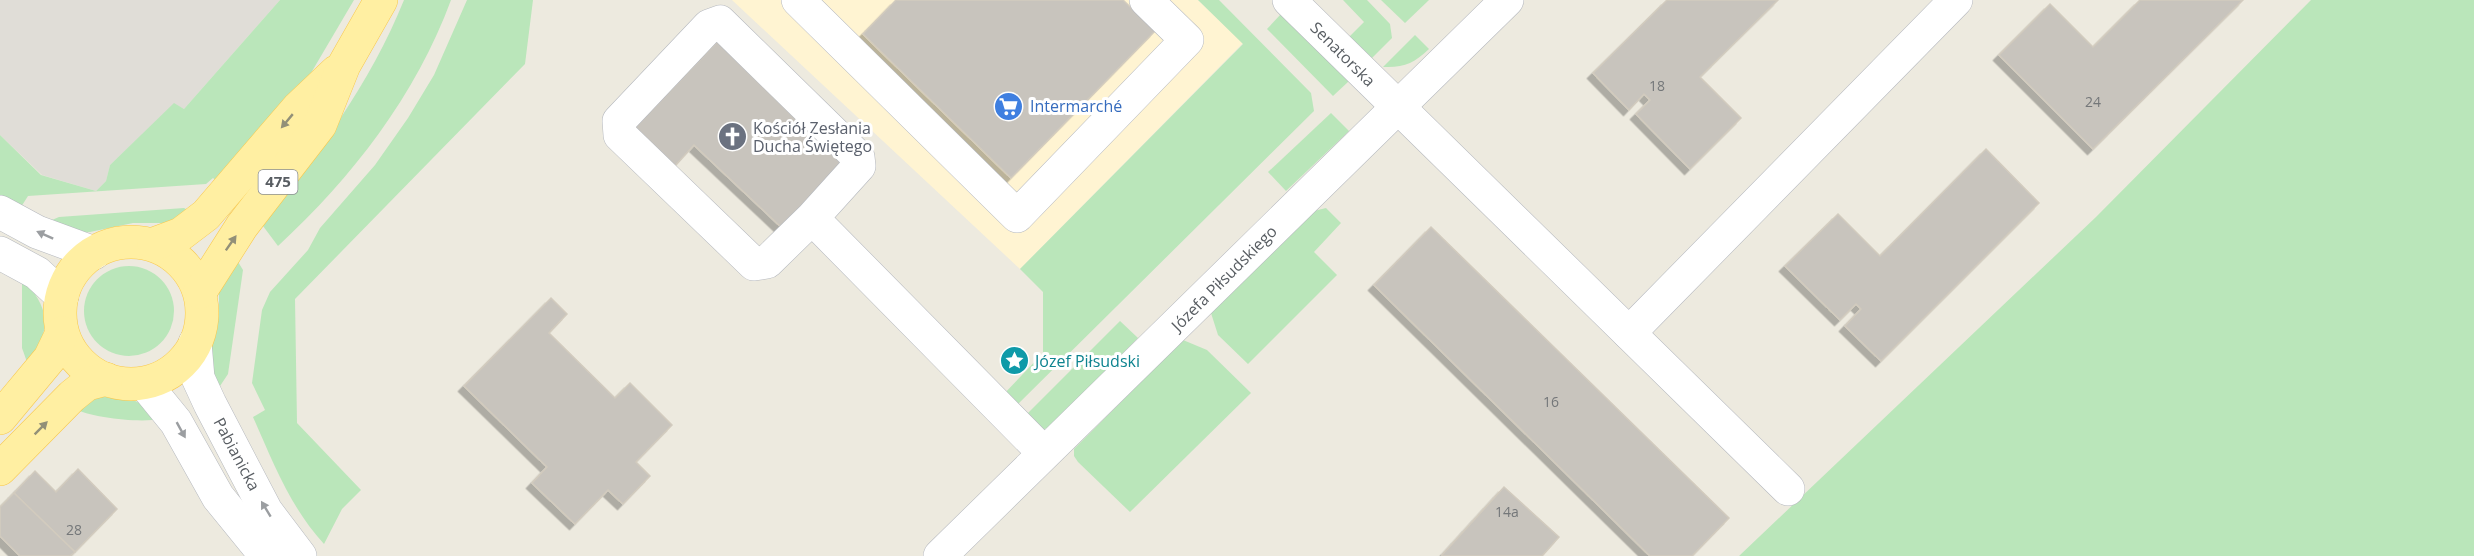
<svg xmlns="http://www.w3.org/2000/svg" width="2474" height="556" viewBox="0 0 2474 556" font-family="'Open Sans',sans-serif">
<defs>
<filter id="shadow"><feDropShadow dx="-5.5" dy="5.5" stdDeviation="0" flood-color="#0004"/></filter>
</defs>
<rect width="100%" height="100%" fill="#edeadf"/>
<polygon fill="#fff4d2" points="732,0 1198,0 1243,43 1020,269"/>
<polygon fill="#e0ddd7" points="0,0 280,0 184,109 174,104 110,165 106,181 96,191 42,175 0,135"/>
<g fill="#bae6ba">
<polygon points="280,0 354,0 311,73 221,185 213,178 206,184 28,196 21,207 0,196 0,135 41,175 96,191 106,181 110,165 174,103 184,109"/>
<path d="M404,0H451C416,95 352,178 278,246L263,226C317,154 370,84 404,0Z"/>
<path d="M467,0H533L525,64L295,299L297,423L361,490L342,509L324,544C290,507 273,462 253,417L265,410L252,383L262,310L270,292L308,250L320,228L375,165L408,118L434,75Z"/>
<polygon points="1198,0 1219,0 1311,93 1314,111 1017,405 1002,396 1043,353 1043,292 1020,269 1243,44"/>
<polygon points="1343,0 1367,0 1390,24 1392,38 1371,59 1349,37 1364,22"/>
<polygon points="1381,0 1429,0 1405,23"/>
<polygon points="2311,0 2474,0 2474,556 1739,556 2096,217"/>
<polygon points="1281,14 1349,81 1333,96 1267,29"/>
<path d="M1415,35L1429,49C1414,63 1404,68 1383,67Z"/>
<polygon points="1331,113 1349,131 1286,191 1268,172"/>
<polygon points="184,208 191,212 166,223 133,223 90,232 76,232 52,220 59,217"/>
<polygon points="1326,208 1341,223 1314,252 1337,275 1248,364 1218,335 1211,313 1314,211"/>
<polygon points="235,257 243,270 228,374 216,392 209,353 219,316 219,289"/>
<circle cx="129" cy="311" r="45"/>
<path d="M22,277C49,309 54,328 27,362L22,348Z"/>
<polygon points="1120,321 1138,338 1050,427 1039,431 1020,421"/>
<polygon points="1183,340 1207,350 1251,393 1130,512 1078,462 1074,456 1074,449"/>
<path d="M107,394C129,394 144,405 160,419C140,423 91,418 73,408L84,400Z"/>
</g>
<g fill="#c8c4bd" stroke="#d2cbbe" stroke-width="1.5" filter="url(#shadow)">
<polygon points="896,0 1123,0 1155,31 1011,178 863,34"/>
<polygon points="1667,0 1778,0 1700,77 1741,118 1690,169 1636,114 1650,100 1644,94 1629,110 1593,73"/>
<polygon points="2140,0 2243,0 2093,149 1999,55 2050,4 2093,47"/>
<polygon points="719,40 844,160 781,227 694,145 675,166 635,128"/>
<polygon points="1986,149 2039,203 1881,361 1845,326 1861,309 1856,304 1840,320 1785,266 1838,214 1880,256"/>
<polygon points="1431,227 1729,518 1692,556 1650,556 1374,285"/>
<polygon points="551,298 567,314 549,333 615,398 630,383 672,425 636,462 650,476 623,504 608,490 575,524 532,483 547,467 464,386"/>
<polygon points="78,469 117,509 75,552 14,493 35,471 56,492"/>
<polygon points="1504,487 1559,537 1542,556 1443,556 1442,555"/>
<polygon points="14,493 75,552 70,556 20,556 0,536 0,507"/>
</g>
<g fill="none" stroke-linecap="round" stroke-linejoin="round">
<defs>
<g id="minor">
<polyline points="798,0 1017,216 1187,40 1146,0"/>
<polyline points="1289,0 1788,489"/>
<polyline points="0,212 37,232 94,253"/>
<polyline points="812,218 859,166 858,157 720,22 709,26 619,121 620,135 754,264 767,262 812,218 1044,453"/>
<polyline points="0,253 37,273 62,296"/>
<polyline points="1629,333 1956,0"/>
<polyline points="195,343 198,378 210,404 266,511 300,556"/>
<polyline points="145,384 176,422 218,497 266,556"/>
<polyline points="940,556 1507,0"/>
</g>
<g id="major">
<circle cx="131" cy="313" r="71"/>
<polyline points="154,244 181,234 206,215 298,108 336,72"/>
<polyline points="200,292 242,226 320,125 344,65 381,0"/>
<polyline points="0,418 50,358 62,333"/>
<polyline points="0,469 72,396 87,384 106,379"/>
</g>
</defs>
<use href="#minor" stroke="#b5b8be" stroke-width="34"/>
<use href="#major" stroke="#f9c84c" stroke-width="34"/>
<use href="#minor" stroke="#fff" stroke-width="33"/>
<use href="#major" stroke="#ffefa2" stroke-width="33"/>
</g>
<defs><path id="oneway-solid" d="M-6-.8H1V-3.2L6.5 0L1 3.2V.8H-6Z" transform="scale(1.5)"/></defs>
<g fill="#929078">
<use href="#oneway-solid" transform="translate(287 121) rotate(130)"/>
<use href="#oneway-solid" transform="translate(231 243) rotate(-55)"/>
<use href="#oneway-solid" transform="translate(41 428) rotate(-45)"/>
</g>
<g fill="#9b9ea1">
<use href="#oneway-solid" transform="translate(45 235) rotate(-156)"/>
<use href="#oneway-solid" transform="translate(181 430) rotate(61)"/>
<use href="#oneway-solid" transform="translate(266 509) rotate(-121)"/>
</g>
<defs>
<symbol id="supermarket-disc" viewBox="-11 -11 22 22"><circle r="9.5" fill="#3f7fe0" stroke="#fff"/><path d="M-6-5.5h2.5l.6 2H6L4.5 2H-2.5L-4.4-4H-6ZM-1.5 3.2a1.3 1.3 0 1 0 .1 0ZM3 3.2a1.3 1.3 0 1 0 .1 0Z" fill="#fff"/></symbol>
<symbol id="church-disc" viewBox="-11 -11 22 22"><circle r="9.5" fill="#6b7280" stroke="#fff"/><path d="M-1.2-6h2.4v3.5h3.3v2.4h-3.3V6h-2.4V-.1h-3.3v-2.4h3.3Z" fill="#fff"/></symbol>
<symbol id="sight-disc" viewBox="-11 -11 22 22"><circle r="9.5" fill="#0f9aa8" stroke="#fff"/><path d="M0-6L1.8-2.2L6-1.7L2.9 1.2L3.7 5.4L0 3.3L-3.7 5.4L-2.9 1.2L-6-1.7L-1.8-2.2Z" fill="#fff"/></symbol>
</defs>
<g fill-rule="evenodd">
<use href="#supermarket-disc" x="992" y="90" width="33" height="33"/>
<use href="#church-disc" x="716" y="120" width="33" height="33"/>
<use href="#sight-disc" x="998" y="344" width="33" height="33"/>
</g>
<g text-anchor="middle" stroke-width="6" stroke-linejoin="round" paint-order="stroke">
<g font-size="14" fill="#747779">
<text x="1657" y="91">18</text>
<text x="2093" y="107">24</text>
<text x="1551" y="407">16</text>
<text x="1507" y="517">14a</text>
<text x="74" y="535">28</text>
</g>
<rect fill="#fff" stroke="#8a8e91" stroke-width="1.5" x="258.5" y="170" width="39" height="24" rx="4.5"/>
<g font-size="15" font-weight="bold" fill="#585d62">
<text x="278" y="187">475</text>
</g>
<g font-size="16" fill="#585d62" stroke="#fff">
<text transform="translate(1343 54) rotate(45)" y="6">Senatorska</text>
<text transform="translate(1224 278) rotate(-45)" y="6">Józefa Piłsudskiego</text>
<text transform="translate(237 454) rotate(62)" y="6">Pabianicka</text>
</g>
<g font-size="16" fill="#366cbe" stroke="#fff" text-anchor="start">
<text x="1030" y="112">Intermarché</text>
</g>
<g font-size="16" fill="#5b616d" stroke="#fff" text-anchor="start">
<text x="753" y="134">Kościół Zesłania<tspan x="753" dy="18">Ducha Świętego</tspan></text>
</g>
<g font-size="16" fill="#0d838f" stroke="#fff" text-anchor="start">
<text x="1035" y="367">Józef Piłsudski</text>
</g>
</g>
</svg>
